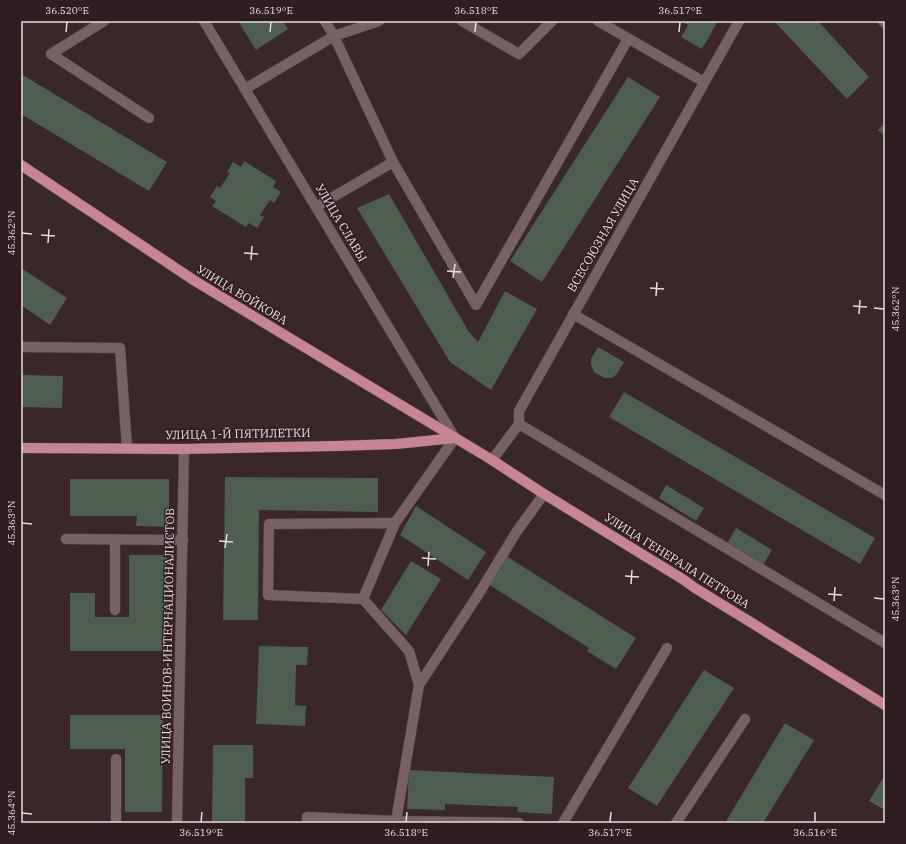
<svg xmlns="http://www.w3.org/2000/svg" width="906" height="844" viewBox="0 0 906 844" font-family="'IBM Plex Serif',serif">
<rect width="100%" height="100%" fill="#3a272a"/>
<g fill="#4d5d50">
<polygon points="238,21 283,21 288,29 256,50"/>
<polygon points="680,21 718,21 702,49 681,37 688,25"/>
<polygon points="774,21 818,21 869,77 847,99"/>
<polygon points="21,74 167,162 149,191 21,114"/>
<polygon points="628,77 660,97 542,282 510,261"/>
<polygon points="885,123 885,136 878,130"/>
<polygon points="244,161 276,181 273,187 281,192 274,203 270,200 260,215 264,217 257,228 249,223 246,227 212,206 216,201 210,197 217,186 220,188 230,173 227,172 233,162 241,167"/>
<polygon points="389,194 469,332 478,342 505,291 537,309 491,390 450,362 357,208"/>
<polygon points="21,268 67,298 50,325 21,305"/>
<polygon points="598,347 624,362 617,374 612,378 604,378 594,372 591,365 591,359"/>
<polygon points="21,375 63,376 62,408 21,407"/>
<polygon points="624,392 875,538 860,564 609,417"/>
<polygon points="225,477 378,478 378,512 259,510 258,620 223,620"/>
<polygon points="70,479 169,479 169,527 136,526 137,516 70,516"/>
<polygon points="666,485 704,508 696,521 659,498"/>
<polygon points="416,506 486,552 468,580 400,535"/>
<polygon points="736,528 772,550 762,567 726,545"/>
<polygon points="129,555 167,555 167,651 70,651 70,593 95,593 95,617 129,617"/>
<polygon points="506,556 636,638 616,669 587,651 589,648 488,584"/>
<polygon points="411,561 441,579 406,635 381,610"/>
<polygon points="259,646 308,647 307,665 296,665 295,705 306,706 305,726 256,724"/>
<polygon points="704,670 734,688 657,806 628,788"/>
<polygon points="70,715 163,715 162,812 125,812 125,749 70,749"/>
<polygon points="785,723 814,740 763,823 725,823"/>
<polygon points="213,745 253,745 253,778 245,778 245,823 212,823"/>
<polygon points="409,770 554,777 552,814 517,812 518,807 445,804 445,810 407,809"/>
<polygon points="885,775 885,810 869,801"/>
</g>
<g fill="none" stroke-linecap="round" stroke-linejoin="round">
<defs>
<g id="minor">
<polyline points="104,21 51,54 149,118"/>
<polyline points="204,21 455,438 395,523"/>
<polyline points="462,21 519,54 552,21"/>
<polyline points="598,21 704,82"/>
<polyline points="883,21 885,23"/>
<polyline points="245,89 334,36 379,21"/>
<polyline points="393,162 476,305 628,39"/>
<polyline points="316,207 393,162 334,36 325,21"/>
<polyline points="573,314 885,495"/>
<polyline points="21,347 120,348 127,448"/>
<polyline points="519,424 885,643"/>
<polyline points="492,460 519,424 519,411 739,21"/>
<polyline points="66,539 183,540"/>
<polyline points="363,599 268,595 269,524 395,523 363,599 409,651 419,685"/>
<polyline points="115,610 115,540"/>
<polyline points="396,821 419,685 478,595 517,531 544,494"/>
<polyline points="116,823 116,759"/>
<polyline points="177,823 184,449"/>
<polyline points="307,823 307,817 396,821 519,823"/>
<polyline points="563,823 667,648"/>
<polyline points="676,823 745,719"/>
</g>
<g id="major">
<polyline points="21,165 195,281 492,460 544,494 684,580 695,588 885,705"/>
<polyline points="21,448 184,449 336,446 396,444 455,438"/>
</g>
</defs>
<use href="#minor" stroke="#544548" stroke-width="11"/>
<use href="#major" stroke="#544548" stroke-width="11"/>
<use href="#minor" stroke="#776165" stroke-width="10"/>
<use href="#major" stroke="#c78491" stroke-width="10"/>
</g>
<path fill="none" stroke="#e9dcde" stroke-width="1.5" d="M66,32L67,22M270,32L271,22M475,32L476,22M679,32L680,22M22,233L32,234M41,235L55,236M48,243L49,229M244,253L258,254M251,260L252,246M447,271L461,272M453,278L455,264M650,288L664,289M656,296L657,282M853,306L867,307M874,308L884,309M859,314L860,300M22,523L32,524M219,541L233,542M225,548L227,534M422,558L436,559M428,566L429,552M625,576L639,577M631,584L632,570M828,594L842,595M874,598L884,599M834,601L835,587M22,813L32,814M201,822L202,812M406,822L407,812M610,822L611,812M815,822V812"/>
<g text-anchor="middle" stroke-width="3" stroke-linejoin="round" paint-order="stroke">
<g font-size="12" fill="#e9dcde" stroke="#2f1d21">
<text transform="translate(341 223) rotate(59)" y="4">УЛИЦА СЛАВЫ</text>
<text transform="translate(603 235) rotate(-60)" y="4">ВСЕСОЮЗНАЯ УЛИЦА</text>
<text transform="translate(242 295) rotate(31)" y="4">УЛИЦА ВОЙКОВА</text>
<text transform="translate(238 434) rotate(-1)" y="4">УЛИЦА 1-Й ПЯТИЛЕТКИ</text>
<text transform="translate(677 561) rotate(32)" y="4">УЛИЦА ГЕНЕРАЛА ПЕТРОВА</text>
<text transform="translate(168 636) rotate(-89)" y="4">УЛИЦА ВОИНОВ-ИНТЕРНАЦИОНАЛИСТОВ</text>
</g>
</g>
<rect width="906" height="844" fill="none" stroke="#2f1d21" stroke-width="44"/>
<rect x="22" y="22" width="862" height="800" fill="none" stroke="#e9dcde" stroke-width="1.5"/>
<g font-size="10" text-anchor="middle" fill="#e9dcde">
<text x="67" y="14">36.520°E</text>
<text x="271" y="14">36.519°E</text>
<text x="476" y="14">36.518°E</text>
<text x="680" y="14">36.517°E</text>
<text transform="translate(11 233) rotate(-90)" y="4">45.362°N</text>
<text transform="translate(895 309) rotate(-90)" y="4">45.362°N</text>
<text transform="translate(11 523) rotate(-90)" y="4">45.363°N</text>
<text transform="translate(895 599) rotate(-90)" y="4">45.363°N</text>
<text transform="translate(11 813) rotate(-90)" y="4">45.364°N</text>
<text x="201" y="836">36.519°E</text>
<text x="406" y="836">36.518°E</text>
<text x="610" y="836">36.517°E</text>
<text x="815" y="836">36.516°E</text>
</g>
</svg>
